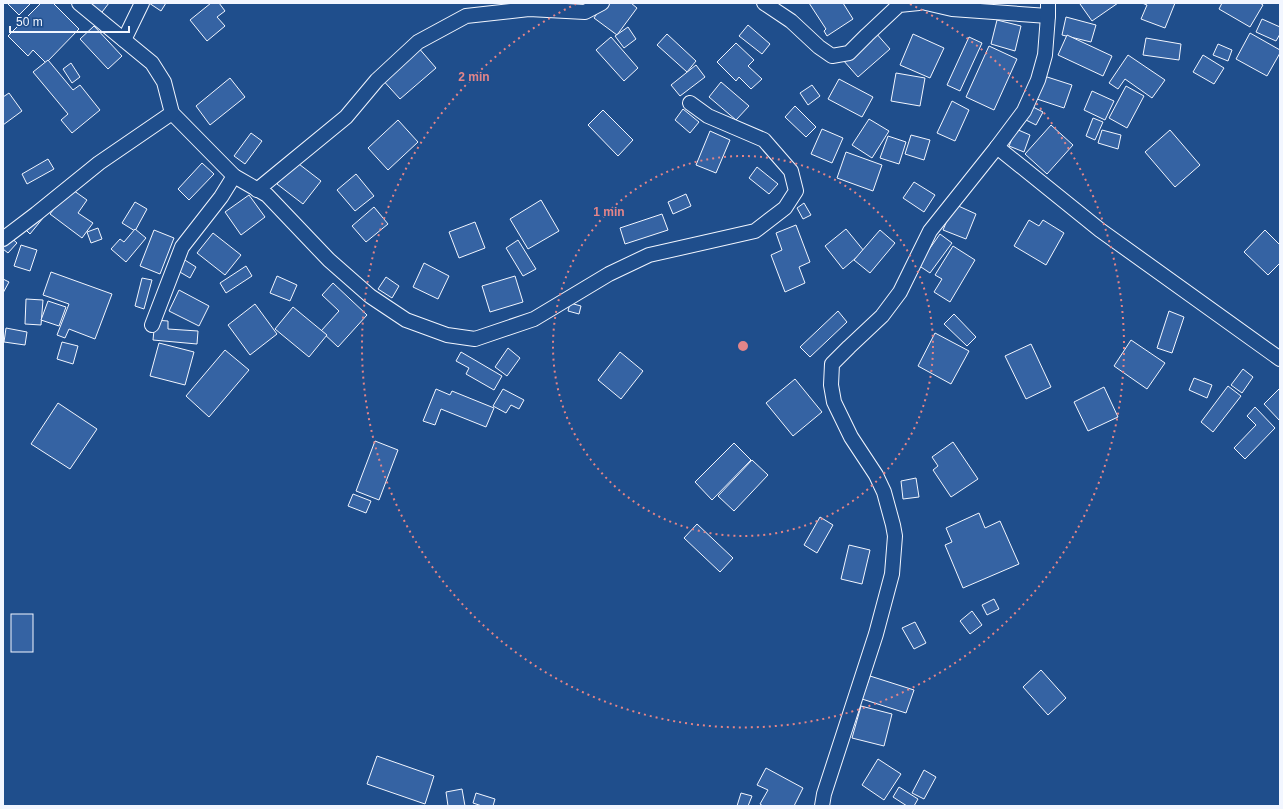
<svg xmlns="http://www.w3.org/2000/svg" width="1283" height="809" viewBox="0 0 1283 809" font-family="Arial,sans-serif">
<rect width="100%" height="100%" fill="#1f4e8c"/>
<g fill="#3563a3" stroke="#f2f6ff">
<polygon points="7,3 31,3 19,15"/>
<polygon points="41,3 53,3 79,29 46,63 33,50 28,56 8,36"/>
<polygon points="90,3 109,3 99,16 87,7"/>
<polygon points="149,3 166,3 161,11"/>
<polygon points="211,3 219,3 225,11 217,17 225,26 207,41 190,20"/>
<polygon points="604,3 631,3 637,8 617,35 594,18"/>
<polygon points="809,3 843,3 853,19 827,36 824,31 826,29"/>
<polygon points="1082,3 1118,3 1092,21 1080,4"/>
<polygon points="1142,3 1175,3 1165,28 1141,19 1147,5"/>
<polygon points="1222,3 1260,3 1263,5 1250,27 1219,9"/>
<polygon points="1066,17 1096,25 1091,42 1062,35"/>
<polygon points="1262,19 1280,27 1280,34 1276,41 1256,32"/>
<polygon points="997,20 1021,26 1015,51 991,44"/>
<polygon points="748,25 770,44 762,54 739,36"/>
<polygon points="94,26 122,56 108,69 80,39"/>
<polygon points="628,27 636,39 624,48 615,36"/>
<polygon points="875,32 890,49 858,77 843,60"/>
<polygon points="1250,33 1280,50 1280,53 1267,76 1236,59"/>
<polygon points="667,34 696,61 687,72 657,45"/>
<polygon points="913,34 944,48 930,78 900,65"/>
<polygon points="1067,35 1112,56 1103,76 1058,55"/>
<polygon points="611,37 638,68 624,81 596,50"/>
<polygon points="969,37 982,43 960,91 947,85"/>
<polygon points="1146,38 1181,44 1179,60 1143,55"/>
<polygon points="736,43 754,60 748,66 762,79 751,89 739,77 736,81 717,62"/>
<polygon points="1218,44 1232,50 1228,61 1213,55"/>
<polygon points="417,46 436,68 400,99 380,77"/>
<polygon points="989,46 1017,59 994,110 966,97"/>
<polygon points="1128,55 1165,80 1152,98 1125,79 1118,89 1109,83"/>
<polygon points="1203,55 1224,68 1214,84 1193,72"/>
<polygon points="48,60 73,90 80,85 100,110 72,133 61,120 68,114 33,72"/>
<polygon points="71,63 80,77 72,83 63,69"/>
<polygon points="696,65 705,77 680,96 671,85"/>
<polygon points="896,73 925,78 920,106 891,101"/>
<polygon points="1041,75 1072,85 1064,108 1034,98"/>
<polygon points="230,78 245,97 210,125 196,106"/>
<polygon points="839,79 873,97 862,117 828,99"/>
<polygon points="721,82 749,106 736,120 709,97"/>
<polygon points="812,85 820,96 808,105 800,93"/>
<polygon points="1126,86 1144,96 1127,128 1109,118"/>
<polygon points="1092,91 1114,101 1105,120 1084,110"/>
<polygon points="9,93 22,111 3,125 3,97"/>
<polygon points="952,101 969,110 955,141 937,133"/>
<polygon points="1029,105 1043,112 1036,125 1022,118"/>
<polygon points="795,106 816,127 806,137 785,117"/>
<polygon points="683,109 699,122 690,133 675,120"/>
<polygon points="603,110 633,140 618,156 588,125"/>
<polygon points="1093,118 1103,122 1095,140 1086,136"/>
<polygon points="869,119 889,131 872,158 852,145"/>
<polygon points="398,120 418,142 388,170 368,148"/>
<polygon points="1051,125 1073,145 1047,174 1025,154"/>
<polygon points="822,129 843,138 832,163 811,154"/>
<polygon points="1016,129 1030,135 1024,152 1009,146"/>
<polygon points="1102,130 1121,135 1118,149 1098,143"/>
<polygon points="1170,130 1200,165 1175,187 1145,152"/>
<polygon points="710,131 730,140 716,173 696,165"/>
<polygon points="251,133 262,141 245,164 234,156"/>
<polygon points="911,135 930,140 924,160 905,154"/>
<polygon points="888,136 906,142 899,164 880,158"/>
<polygon points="846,152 882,165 873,191 837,178"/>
<polygon points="48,159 54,169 27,184 22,174"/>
<polygon points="295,161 321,181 303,204 277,184"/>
<polygon points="202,163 214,174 189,200 178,189"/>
<polygon points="757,167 778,184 769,194 749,178"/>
<polygon points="356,174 374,196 355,211 337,190"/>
<polygon points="914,182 935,195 924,212 903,198"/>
<polygon points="70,188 87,200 78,213 93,223 82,238 50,214"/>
<polygon points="686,194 691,206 673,214 668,202"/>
<polygon points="249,195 265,217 241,235 225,212"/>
<polygon points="541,200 559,231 528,249 510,219"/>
<polygon points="135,202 147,209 135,231 122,223"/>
<polygon points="804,203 811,215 803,219 797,208"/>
<polygon points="954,204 976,214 966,239 943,230"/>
<polygon points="374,207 388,224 366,242 352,226"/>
<polygon points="34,210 43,218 30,234 21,225"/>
<polygon points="662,214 668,230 625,244 620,228"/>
<polygon points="1029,220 1039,226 1043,220 1064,233 1046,265 1014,246"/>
<polygon points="475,222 485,248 459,258 449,232"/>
<polygon points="796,225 810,262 799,267 805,283 785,292 771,255 782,250 776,233"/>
<polygon points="98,228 102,239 91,243 87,232"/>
<polygon points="135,229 146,238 126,262 111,249 120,239 124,242"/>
<polygon points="846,229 864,251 843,269 825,246"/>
<polygon points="154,230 174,238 160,274 140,266"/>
<polygon points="880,230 895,243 870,273 854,260"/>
<polygon points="1265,230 1280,245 1280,263 1268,275 1244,252"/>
<polygon points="213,233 241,255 225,275 197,253"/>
<polygon points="7,234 17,243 8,253 3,249 3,239"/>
<polygon points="940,234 952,243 930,273 918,265"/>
<polygon points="518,240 536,269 523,276 506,248"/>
<polygon points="21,245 37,250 30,271 14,266"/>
<polygon points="953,246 975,260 950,302 934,292 942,279 935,275"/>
<polygon points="180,257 196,267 190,278 173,268"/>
<polygon points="424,263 449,276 438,299 413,287"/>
<polygon points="246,266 252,276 226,293 220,283"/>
<polygon points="51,272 112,294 95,339 69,329 65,338 57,335 69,304 43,295"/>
<polygon points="277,276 297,285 290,301 270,293"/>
<polygon points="515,276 523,302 490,312 482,286"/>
<polygon points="386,277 399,286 392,298 378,289"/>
<polygon points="142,278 152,280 144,309 135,306"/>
<polygon points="3,279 9,282 3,293"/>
<polygon points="333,283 367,315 338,347 321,331 339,311 322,295"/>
<polygon points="179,290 209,306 199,326 169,311"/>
<polygon points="26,299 43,300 41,325 25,324"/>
<polygon points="48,301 66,307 59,326 41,320"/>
<polygon points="570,303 581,306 579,314 568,311"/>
<polygon points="255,304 277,334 250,355 228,325"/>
<polygon points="293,307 327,335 309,357 275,329"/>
<polygon points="838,311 847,322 810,357 800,347"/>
<polygon points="1169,311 1184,317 1172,353 1157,348"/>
<polygon points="954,314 976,337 967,346 944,324"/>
<polygon points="155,320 168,321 168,329 198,331 197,344 153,340"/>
<polygon points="6,328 27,332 25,345 4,342"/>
<polygon points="935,333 969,351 951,384 918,366"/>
<polygon points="1131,340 1165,363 1147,389 1114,366"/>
<polygon points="62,342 78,346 73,364 57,359"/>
<polygon points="159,343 194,352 185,385 150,376"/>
<polygon points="1031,344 1051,387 1026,399 1005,356"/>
<polygon points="508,348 520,358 507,376 495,367"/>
<polygon points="225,350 249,370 209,417 186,396"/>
<polygon points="461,352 502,376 494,390 466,374 469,368 456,361"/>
<polygon points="620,352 643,371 621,399 598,380"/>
<polygon points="1243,369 1253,377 1242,393 1231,385"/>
<polygon points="1194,378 1212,385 1207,398 1189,390"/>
<polygon points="795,379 822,412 793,436 766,403"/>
<polygon points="1228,386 1241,396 1213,432 1201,422"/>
<polygon points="1104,387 1118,417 1088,431 1074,402"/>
<polygon points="1280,388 1280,421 1264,404"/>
<polygon points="436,389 450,395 452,391 494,408 486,427 441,409 435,425 423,421"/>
<polygon points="503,389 524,400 519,409 511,405 506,413 493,406"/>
<polygon points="58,403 97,429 70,469 31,444"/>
<polygon points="1255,407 1275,428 1245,459 1234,448 1256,425 1247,416"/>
<polygon points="375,441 398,450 379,500 356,491"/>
<polygon points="953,442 978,479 951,497 933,470 938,466 932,457"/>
<polygon points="734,443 751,460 712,500 695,482"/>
<polygon points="752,460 768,475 734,511 718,496"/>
<polygon points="916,478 919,497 903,499 901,481"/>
<polygon points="353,494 371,501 366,513 348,506"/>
<polygon points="979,513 985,528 1000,521 1019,564 963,588 945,545 952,542 946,528"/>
<polygon points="820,517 833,525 817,553 804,545"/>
<polygon points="697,524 733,558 720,572 684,538"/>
<polygon points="849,545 870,550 862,584 841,579"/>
<polygon points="994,599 999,609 987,615 982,605"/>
<polygon points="972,611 982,625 970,634 960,621"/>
<rect x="11" y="614" width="22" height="38"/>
<polygon points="915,622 926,643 914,649 902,628"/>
<polygon points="1041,670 1066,698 1048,715 1023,687"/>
<polygon points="870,676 914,690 906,713 862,699"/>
<polygon points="861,706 892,714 884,746 852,738"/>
<polygon points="377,756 434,776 425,804 367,784"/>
<polygon points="878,759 901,774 884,800 862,785"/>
<polygon points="766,768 803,788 794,806 763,806 760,804 768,790 757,785"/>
<polygon points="924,770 936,777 924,799 912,793"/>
<polygon points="899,787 918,799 914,806 907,806 893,797"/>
<polygon points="462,789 465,806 448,806 446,792"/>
<polygon points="476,793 495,799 493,806 482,806 473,803"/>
<polygon points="741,793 752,796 748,806 737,806"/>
</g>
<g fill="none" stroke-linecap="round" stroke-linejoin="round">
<defs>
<g id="minor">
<polyline points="79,3 152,63 164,82 172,113 234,176 267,195 329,260 370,296 406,320 447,335 475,339 534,319 609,274 649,255 755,231 785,208 796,191 791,171 764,140 708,116 690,103"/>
<polyline points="764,3 791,21 819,47 832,56 849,53 867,35 899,5 919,3"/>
<polyline points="926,3 952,9 1048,16"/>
<polyline points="124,40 142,3"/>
<polyline points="997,147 1100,230 1280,359"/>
<polyline points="257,190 346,117 377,80 418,42 466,16 529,9 585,12 602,3"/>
<polyline points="3,239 36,214 99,163 172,113"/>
<polyline points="152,325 182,247 221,197 234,176"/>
<polyline points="822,806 824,794 876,634 892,574 895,536 893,525 884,492 876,475 851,437 834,402 831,385 832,364 849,347 882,316 900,292 930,231 997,147 1024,111 1038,80 1045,55 1048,16 1048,3"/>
</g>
</defs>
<use href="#minor" stroke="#f2f6ff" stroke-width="16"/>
<use href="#minor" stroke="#1f4e8c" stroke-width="14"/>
</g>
<g fill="none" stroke="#e38589" stroke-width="2" stroke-dasharray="2 4">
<circle cx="743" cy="346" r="190"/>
<path d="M910 4A381 381 0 1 1 576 4"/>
</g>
<circle cx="743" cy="346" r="6" fill="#e38589" stroke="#1f4e8c" stroke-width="2"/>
<g font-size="12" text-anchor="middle" font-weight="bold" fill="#e38589" stroke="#1f4e8c" stroke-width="3" stroke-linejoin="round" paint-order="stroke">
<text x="474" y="81">2 min</text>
<text x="609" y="216">1 min</text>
</g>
<rect width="1283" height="809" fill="none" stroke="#f2f6ff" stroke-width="8"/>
<path d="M10 26v6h119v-6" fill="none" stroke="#f2f6ff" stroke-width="2"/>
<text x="16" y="26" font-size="12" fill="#f2f6ff" stroke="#1f4e8c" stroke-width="3" paint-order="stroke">50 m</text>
</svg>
